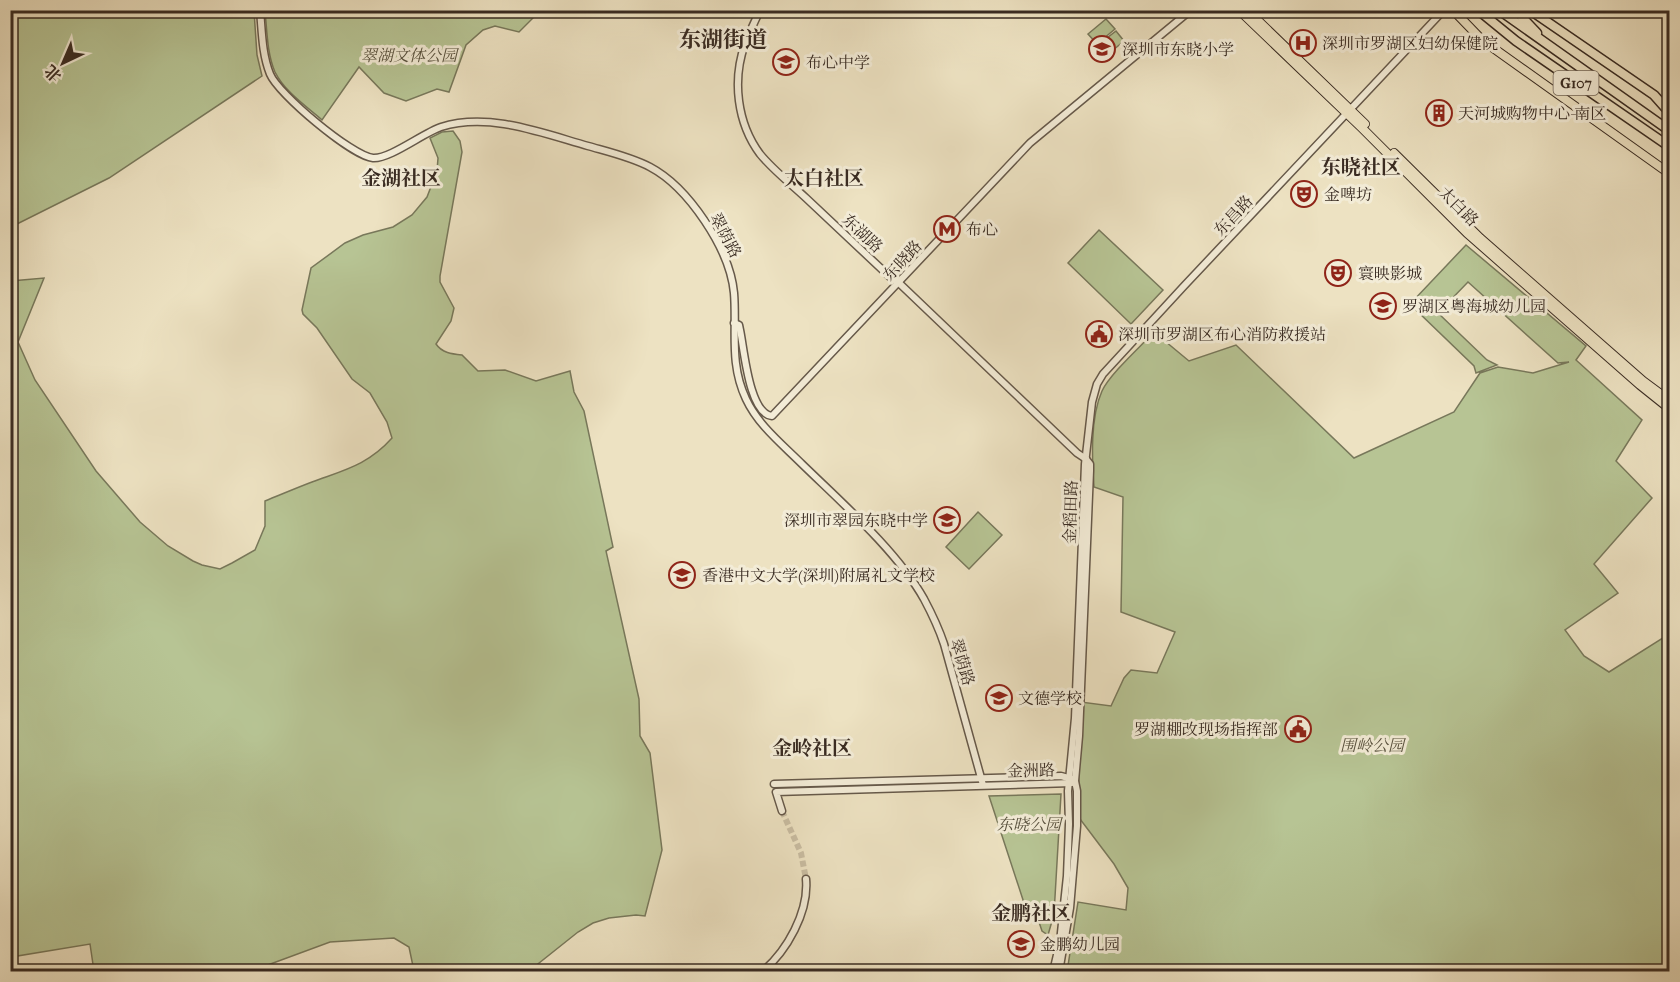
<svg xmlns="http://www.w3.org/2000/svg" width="1680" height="982" viewBox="0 0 1680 982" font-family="'IM FELL French Canon','Noto Serif SC',serif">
<rect width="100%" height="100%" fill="#ede2c2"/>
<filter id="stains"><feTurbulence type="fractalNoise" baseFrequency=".00333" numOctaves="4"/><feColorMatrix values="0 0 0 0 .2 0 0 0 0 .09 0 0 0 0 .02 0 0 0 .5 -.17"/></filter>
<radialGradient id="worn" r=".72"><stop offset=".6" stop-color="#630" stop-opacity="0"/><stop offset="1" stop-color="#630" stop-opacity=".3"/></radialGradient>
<g fill="#b7c494" stroke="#78785b" stroke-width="1.5">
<polygon points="11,10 254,11 257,55 262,76 109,178 11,227"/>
<path d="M265,11L540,10V11L519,32L495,26L483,30L466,45L449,92L437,89L406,101L384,93L359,67L322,120C306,106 285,92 275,72C267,54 267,30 265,11Z"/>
<polygon points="1106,19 1115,29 1097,44 1088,34"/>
<polygon points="1116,31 1124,41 1106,56 1098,45"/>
<path d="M453,131L460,141L462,152L440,276V282L454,308L451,321L436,344C442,353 452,354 462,355L478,371L505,370L536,381L570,371L574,392L584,411L613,547L606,551L639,699L640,736L650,753L662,850L645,916L636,915L609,918L593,923L578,932L529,971H414L409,947L394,938L330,942L265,966L266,971H94L90,944L11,957V281L44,278L18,342L35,380L96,471L140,522L168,546L193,561L202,565L220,569L232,563L255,550L265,526V501C280,495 296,488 312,482C344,470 368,465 392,438L387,422L370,393L352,379L317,328L303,314L302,310L311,268L345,243L363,235L393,227L412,215L427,197L437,171L438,158L430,138L442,132Z"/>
<polygon points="1099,230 1163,290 1131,324 1068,263"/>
<path d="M1466,245L1586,346L1576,360L1642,420L1616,461L1652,498L1594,564L1618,593L1565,630L1584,656L1609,672L1669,634V971L1067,972L1078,902L1126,910L1128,888L1114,864L1080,819L1078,759L1081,702L1111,706L1124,678L1131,670L1157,673L1175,632L1121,612L1123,497L1094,487C1092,459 1090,418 1102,391C1110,374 1140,347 1154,332L1189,361L1236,345L1354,458L1454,412L1480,373L1498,367L1533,373L1569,362L1558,363L1468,282L1438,313L1487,360L1497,365L1476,373L1474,366L1416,310L1411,303Z"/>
<polygon points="978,512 1002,535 969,569 946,547"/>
<polygon points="1061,794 1054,914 1048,935 1042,931 1035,910 1026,909 989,796"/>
</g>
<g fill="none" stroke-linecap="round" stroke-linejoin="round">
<polyline stroke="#c9bda2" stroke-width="6" stroke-dasharray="6 3" stroke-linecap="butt" points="782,811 801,853 806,879"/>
<defs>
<g id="minor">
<path d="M260,10C262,32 262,54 270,74C278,94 352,156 373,158C390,159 423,133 441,127C489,112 542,133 588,146C609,152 631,157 650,167C688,187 730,249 734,293C737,330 729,363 746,399C758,425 782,444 802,464C842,503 897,551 924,599C932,614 939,629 944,644L983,785"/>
<path d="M760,10C755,21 749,33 745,44C732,80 737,123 760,154C773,170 791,184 806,198C834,224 862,251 890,277L899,283L1077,453L1086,459"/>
<path d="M734,323L739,325L740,330C744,348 749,414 772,416L1030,143L1191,10"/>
<polyline points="774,784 1061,776 1072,779"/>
<polyline points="782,811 776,792 1072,783"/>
<path d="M762,972C787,951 809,912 806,879"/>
<polyline points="1053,972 1060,942 1067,876 1069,824 1068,791 1075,718 1085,464 1092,402 1097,384 1103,374 1184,286 1444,10"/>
<polyline points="1059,972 1070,908 1077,826 1077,791 1075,781 1079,736 1090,471 1090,464 1086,459"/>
</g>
<g id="major">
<polyline points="1239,10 1361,127 1467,233 1640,385 1670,409"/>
<polyline points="1247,10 1365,124"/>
<polyline points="1453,10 1482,40 1670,174"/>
<polyline points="1394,153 1480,238 1643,381 1670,401"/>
</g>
<g id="highway">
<polyline points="1478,10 1516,41 1670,147"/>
<polyline points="1499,10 1670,131"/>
<polyline points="1515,10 1537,33"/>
<polyline points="1530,10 1654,95 1670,113"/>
</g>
</defs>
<use href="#minor" stroke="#66594a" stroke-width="9"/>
<use href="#major" stroke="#392b22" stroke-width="10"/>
<use href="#highway" stroke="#392b22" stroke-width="11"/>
<use href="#minor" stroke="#f3ecd7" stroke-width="6"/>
<use href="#major" stroke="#ede2c2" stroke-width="8"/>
<use href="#highway" stroke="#ede2c2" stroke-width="8"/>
</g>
<defs>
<symbol id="hospital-ring" viewBox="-11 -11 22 22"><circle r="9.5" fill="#f3ecd7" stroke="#8f2418" stroke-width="1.5"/><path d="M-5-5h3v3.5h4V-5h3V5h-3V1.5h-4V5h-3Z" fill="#8f2418"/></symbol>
<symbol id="school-ring" viewBox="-11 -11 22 22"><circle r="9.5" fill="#f3ecd7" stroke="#8f2418" stroke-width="1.5"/><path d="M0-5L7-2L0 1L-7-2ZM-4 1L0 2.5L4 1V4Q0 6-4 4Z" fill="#8f2418"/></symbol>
<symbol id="building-ring" viewBox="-11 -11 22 22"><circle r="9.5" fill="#f3ecd7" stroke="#8f2418" stroke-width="1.5"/><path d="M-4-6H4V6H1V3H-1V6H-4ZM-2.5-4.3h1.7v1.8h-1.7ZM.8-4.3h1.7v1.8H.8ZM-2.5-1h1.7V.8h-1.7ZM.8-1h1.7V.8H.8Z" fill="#8f2418"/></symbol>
<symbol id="theatre-ring" viewBox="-11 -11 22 22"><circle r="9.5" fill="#f3ecd7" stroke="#8f2418" stroke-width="1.5"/><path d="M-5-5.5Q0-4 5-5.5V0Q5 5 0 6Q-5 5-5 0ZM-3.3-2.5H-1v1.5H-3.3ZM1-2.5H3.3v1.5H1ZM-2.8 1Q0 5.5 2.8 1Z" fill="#8f2418"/></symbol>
<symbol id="metro-ring" viewBox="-11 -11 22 22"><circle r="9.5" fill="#f3ecd7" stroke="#8f2418" stroke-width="1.5"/><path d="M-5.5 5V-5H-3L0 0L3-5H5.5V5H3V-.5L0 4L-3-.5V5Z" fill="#8f2418"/></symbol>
<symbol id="civic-ring" viewBox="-11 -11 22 22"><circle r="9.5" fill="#f3ecd7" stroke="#8f2418" stroke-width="1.5"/><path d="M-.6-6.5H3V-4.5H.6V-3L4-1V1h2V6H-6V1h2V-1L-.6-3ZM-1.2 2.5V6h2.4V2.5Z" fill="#8f2418"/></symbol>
</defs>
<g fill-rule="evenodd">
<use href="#hospital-ring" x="1288" y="28" width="30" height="30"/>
<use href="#school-ring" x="1087" y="34" width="30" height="30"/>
<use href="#school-ring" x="771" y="47" width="30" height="30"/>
<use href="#building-ring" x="1424" y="98" width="30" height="30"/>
<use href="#theatre-ring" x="1289" y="179" width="30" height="30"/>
<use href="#metro-ring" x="932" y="214" width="30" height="30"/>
<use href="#theatre-ring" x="1323" y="258" width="30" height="30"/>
<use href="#school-ring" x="1368" y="291" width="30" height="30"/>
<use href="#civic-ring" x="1084" y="319" width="30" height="30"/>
<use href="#school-ring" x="932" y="505" width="30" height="30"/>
<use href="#school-ring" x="667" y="560" width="30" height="30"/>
<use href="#school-ring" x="984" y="683" width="30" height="30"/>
<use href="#civic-ring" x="1283" y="714" width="30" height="30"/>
<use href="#school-ring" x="1006" y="929" width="30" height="30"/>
</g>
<g text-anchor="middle" stroke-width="6" stroke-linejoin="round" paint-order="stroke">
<rect fill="#f3ecd7" stroke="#716558" stroke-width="1.5" x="1553.5" y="71" width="45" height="24" rx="4.5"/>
<g font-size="15" font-weight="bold" fill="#392b22">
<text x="1576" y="88">G107</text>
</g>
<g font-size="16" fill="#392b22" stroke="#f3ecd7" text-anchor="start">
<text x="1322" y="49">深圳市罗湖区妇幼保健院</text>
<text x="1122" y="55">深圳市东晓小学</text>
<text x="806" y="68">布心中学</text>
<text x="1458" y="119">天河城购物中心-南区</text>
<text x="1324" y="200">金啤坊</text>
<text x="966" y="235">布心</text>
<text x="1358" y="279">寰映影城</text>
<text x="1402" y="312">罗湖区粤海城幼儿园</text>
<text x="1118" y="340">深圳市罗湖区布心消防救援站</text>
<text x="928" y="526" text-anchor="end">深圳市翠园东晓中学</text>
<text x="702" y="581">香港中文大学(深圳)附属礼文学校</text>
<text x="1018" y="704">文德学校</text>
<text x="1278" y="735" text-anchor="end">罗湖棚改现场指挥部</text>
<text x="1040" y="950">金鹏幼儿园</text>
</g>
<g font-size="16" font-style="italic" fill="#58513e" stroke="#f3ecd7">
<text x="409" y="61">翠湖文体公园</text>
<text x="1372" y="751">围岭公园</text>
<text x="1029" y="830">东晓公园</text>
</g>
<g font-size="16" fill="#392b22" stroke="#f3ecd7">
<text transform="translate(1459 206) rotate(45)" y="6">太白路</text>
<text transform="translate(1233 215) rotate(-47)" y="6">东昌路</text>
<text transform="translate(863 233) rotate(43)" y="6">东湖路</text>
<text transform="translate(726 235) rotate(62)" y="6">翠荫路</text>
<text transform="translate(902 260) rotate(-47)" y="6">东晓路</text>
<text transform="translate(1070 512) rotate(-88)" y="6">金稻田路</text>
<text transform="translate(963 662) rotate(74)" y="6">翠荫路</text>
<text transform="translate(1031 770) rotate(-1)" y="6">金洲路</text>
</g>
<g font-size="20" font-weight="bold" fill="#392b22" stroke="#f3ecd7">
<text x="1361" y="174">东晓社区</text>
<text x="401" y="185">金湖社区</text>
<text x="824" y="185">太白社区</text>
<text x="812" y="755">金岭社区</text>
<text x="1031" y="920">金鹏社区</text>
</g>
<g font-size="22" font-weight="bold" fill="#392b22" stroke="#f3ecd7">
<text x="723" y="47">东湖街道</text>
</g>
</g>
<rect width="1680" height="982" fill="none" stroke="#ede2c2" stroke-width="36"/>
<rect x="12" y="12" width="1656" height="958" fill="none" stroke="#392b22" stroke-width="3"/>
<rect x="18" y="18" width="1644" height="946" fill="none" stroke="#392b22" stroke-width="1.5"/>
<g transform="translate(63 63) rotate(224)" stroke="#f3ecd7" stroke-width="4.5" paint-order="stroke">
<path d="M0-4.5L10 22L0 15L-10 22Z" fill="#392b22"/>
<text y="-9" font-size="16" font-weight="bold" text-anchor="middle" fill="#392b22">北</text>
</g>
<rect width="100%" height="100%" filter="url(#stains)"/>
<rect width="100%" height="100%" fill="url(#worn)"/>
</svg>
